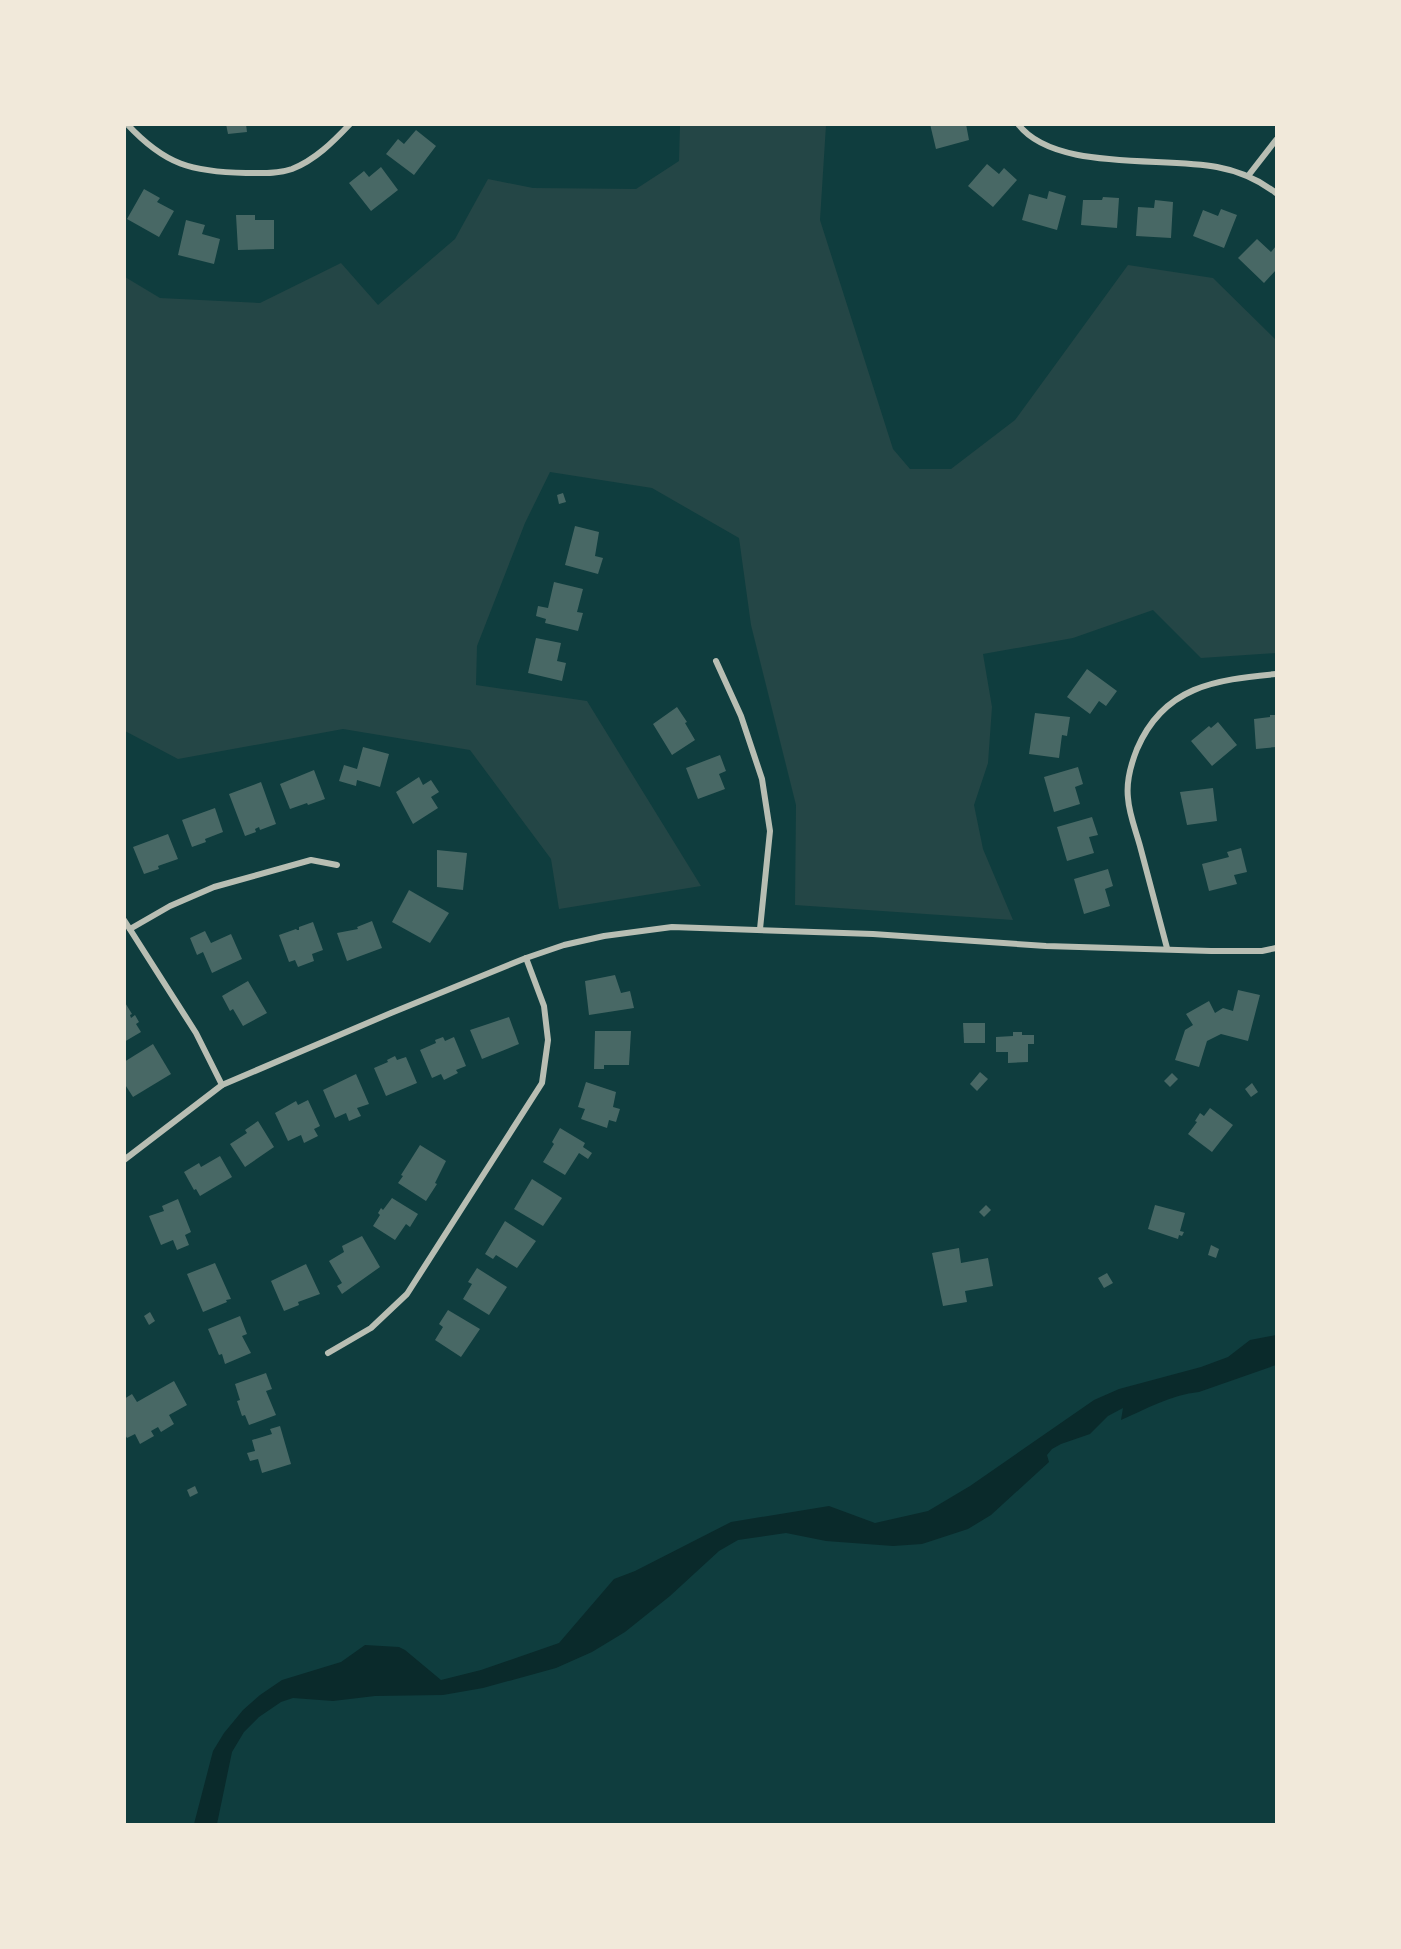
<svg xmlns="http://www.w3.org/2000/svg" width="1401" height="1949" viewBox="0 0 1401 1949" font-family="Georgia,serif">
<rect width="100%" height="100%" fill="#0f3d3e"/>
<polygon fill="#244646" points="680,125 826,125 820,220 893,449 910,469 951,469 1015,420 1128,265 1213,278 1276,340 1276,653 1201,658 1153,610 1073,638 983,654 992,707 988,763 974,805 983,849 1013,920 795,905 796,805 751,625 739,538 652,488 550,472 525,523 477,646 476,685 587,701 701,886 559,909 551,859 470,750 343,729 178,759 125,731 125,277 160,298 260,303 341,263 378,305 455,239 488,179 533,188 636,189 679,161"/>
<path fill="#0a2a2b" d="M1276,1335V1365L1199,1392C1171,1395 1146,1409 1121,1420L1123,1408L1108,1416L1090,1434L1061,1444L1052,1449L1047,1455L1049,1462L991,1515L968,1529L922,1544L893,1546L826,1541L786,1533L738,1540L719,1551L670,1596L625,1632L592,1652L556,1668L483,1688L443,1695L375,1696L333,1701L293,1698L281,1702L259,1717L244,1732L232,1752L217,1824H194L213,1751L224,1733L243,1710L260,1695L282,1680L341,1662L365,1645L399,1647L405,1650L441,1680L481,1670L559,1643L614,1579L635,1571L731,1522L829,1506L875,1523L928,1511L970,1486L1094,1400L1119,1389L1201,1367L1228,1357L1250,1340Z"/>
<g fill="#486865">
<polygon points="226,124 246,124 247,132 228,134"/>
<polygon points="930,124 966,124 969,140 936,149"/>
<polygon points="416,130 436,146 414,175 386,154 398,139 404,144"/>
<polygon points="987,164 999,174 1004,168 1017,180 993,207 968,186"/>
<polygon points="381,167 398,190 371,211 349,183 364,171 369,177"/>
<polygon points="144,189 160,198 157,202 174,211 159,237 127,219"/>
<polygon points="1049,191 1066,196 1057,230 1022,220 1029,194 1047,199"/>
<polygon points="1103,197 1119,198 1117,228 1081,225 1083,200 1102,200"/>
<polygon points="1155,200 1173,202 1171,238 1136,236 1138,207 1154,208"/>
<polygon points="1221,209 1237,215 1224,248 1193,236 1203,210 1218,216"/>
<polygon points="236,215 255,215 255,220 274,220 274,249 238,250"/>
<polygon points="186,220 205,225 202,234 220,239 214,264 178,255"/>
<polygon points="1257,239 1271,252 1276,246 1276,270 1264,283 1238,258"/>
<polygon points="563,493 566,502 559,504 557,495"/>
<polygon points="575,526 599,532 595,556 603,558 598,574 565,565"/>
<polygon points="554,582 583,589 577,612 583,613 578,631 545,623 546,619 536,616 538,606 548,608"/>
<polygon points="536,638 561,643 557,661 566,663 562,681 528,673"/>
<polygon points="1087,669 1117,691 1106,706 1099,701 1090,714 1067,697"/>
<polygon points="677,707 687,722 685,723 695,740 672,755 653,724"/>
<polygon points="1035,713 1070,717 1067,736 1062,735 1059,758 1029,754"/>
<polygon points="1270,715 1276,715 1276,747 1256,749 1254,719 1270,717"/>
<polygon points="1218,722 1237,745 1212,766 1191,741 1209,726 1211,728"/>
<polygon points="363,747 389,754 380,787 357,780 356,786 339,781 344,765 357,769"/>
<polygon points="720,755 726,771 719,774 725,789 698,799 686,768"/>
<polygon points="1078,767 1083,784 1075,787 1080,804 1054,812 1044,777"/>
<polygon points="314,770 325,799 308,805 307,803 290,809 280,784"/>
<polygon points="419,777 423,785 431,780 439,792 431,797 438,808 413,824 396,792"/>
<polygon points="261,782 276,824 260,830 259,827 255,829 256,832 245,836 229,794"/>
<polygon points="1213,788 1217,821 1187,825 1180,792"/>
<polygon points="215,808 223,832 205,839 206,842 192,847 182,820"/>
<polygon points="1092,817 1098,835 1089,837 1094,853 1067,861 1057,827"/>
<polygon points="168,834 178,859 158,866 159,869 144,874 133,847"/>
<polygon points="1241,848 1247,872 1234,875 1237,884 1209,891 1202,864 1229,857 1227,852"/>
<polygon points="437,850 467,853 463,890 437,887"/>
<polygon points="1108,869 1113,886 1105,889 1110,906 1084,914 1074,879"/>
<polygon points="409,890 449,913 430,943 392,922"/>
<polygon points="372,921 382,948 347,961 337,933 358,929 357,927"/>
<polygon points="313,922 323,950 312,954 314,961 298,967 295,960 289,962 279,935 296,929 297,930 299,930 299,927"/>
<polygon points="205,931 211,943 231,934 242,959 212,973 203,952 197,955 190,938"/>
<polygon points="615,975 621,993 630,991 634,1008 589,1015 585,981"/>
<polygon points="248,981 267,1013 243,1026 233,1009 230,1011 222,996"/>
<polygon points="1238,990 1260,995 1248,1041 1221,1034 1207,1041 1199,1067 1175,1060 1185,1030 1193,1025 1186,1014 1209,1001 1215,1013 1223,1008 1233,1011"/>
<polygon points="124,1001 132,1014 130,1015 131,1018 135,1015 139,1022 136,1024 141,1032 124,1042"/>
<polygon points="509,1017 519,1044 482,1059 470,1030"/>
<polygon points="963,1023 985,1023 985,1043 964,1043"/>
<polygon points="595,1031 631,1031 629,1065 604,1065 604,1069 594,1069"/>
<polygon points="1013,1032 1022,1032 1022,1035 1034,1035 1034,1044 1028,1044 1028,1062 1008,1063 1008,1052 996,1052 996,1037 1013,1036"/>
<polygon points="443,1037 445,1041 454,1037 466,1066 456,1070 458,1073 444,1080 441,1074 432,1078 420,1050 436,1043 435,1040"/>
<polygon points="153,1044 171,1074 133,1097 124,1083 124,1062"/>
<polygon points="395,1056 397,1060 406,1057 417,1083 386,1096 374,1068 388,1062 387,1060"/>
<polygon points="980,1072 988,1079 977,1091 970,1084"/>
<polygon points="1172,1073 1178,1079 1170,1087 1164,1081"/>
<polygon points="356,1074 369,1104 357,1108 361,1116 349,1121 346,1113 335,1118 323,1090"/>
<polygon points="586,1082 616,1092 613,1107 620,1109 616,1122 609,1120 607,1128 581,1119 585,1109 578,1107"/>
<polygon points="1252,1083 1258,1092 1251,1097 1245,1089"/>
<polygon points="308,1100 320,1126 314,1129 318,1136 304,1143 301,1135 288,1141 275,1113 296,1101 298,1105"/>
<polygon points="1210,1108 1233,1125 1212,1152 1188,1134 1197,1122 1195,1121 1200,1113 1204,1116"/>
<polygon points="258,1121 274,1147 245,1167 230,1144 247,1133 245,1130"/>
<polygon points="560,1128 585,1143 583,1147 592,1153 588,1159 579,1153 565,1175 543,1162 554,1144 552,1142"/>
<polygon points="420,1145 446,1161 435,1183 437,1184 426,1201 398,1183 403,1176 401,1175"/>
<polygon points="220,1156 232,1177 200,1196 196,1189 194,1190 184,1172 199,1163 201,1167"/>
<polygon points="532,1179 562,1198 543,1226 514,1209"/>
<polygon points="392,1198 418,1214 410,1227 406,1224 395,1240 373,1226 380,1215 378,1213 381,1208 383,1210"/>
<polygon points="178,1199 191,1232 185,1235 189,1245 177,1250 173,1240 161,1245 149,1216 164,1211 162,1206"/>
<polygon points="986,1205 991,1210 984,1217 979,1212"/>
<polygon points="1155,1205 1185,1213 1180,1231 1184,1232 1182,1236 1179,1235 1178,1239 1148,1229"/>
<polygon points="505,1221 536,1241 517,1268 496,1255 493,1259 485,1254"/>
<polygon points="362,1236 380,1267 342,1294 337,1286 342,1283 329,1261 344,1252 342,1246"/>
<polygon points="1211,1245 1219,1249 1216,1258 1208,1255"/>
<polygon points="959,1248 961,1263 988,1258 993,1286 965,1291 967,1302 943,1306 932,1253"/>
<polygon points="215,1263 231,1299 226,1300 227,1302 203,1312 187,1274"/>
<polygon points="306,1264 320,1294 298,1302 299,1305 284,1311 271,1281"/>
<polygon points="477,1268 507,1287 489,1315 463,1299 472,1284 468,1282"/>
<polygon points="1107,1273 1113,1283 1104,1288 1098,1278"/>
<polygon points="448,1310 480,1329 461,1357 435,1340 443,1327 439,1324"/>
<polygon points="150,1312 155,1321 149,1325 144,1316"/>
<polygon points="240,1316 247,1334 242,1336 251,1353 225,1364 222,1354 219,1355 208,1329"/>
<polygon points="266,1373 272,1389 266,1391 276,1415 249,1425 245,1415 242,1416 237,1401 240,1400 235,1384"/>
<polygon points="174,1381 187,1405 169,1415 174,1424 161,1432 158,1427 151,1431 154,1436 140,1444 135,1434 127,1438 124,1433 124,1399 132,1394 137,1402"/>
<polygon points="280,1426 291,1464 262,1473 258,1459 250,1461 247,1453 255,1451 252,1440 272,1434 270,1429"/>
<polygon points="195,1486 198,1493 190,1497 187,1490"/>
</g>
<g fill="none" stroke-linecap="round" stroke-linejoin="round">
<g stroke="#b8beb3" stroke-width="6">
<path d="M127,124C165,165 192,172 246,173C261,173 278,174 292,169C315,160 333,142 350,124"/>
<path d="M1018,124C1054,172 1163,156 1217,167C1239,171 1259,180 1276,193"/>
<polyline points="1248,176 1276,140"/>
<polyline points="716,661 741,716 762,779 770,831 760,929"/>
<polyline points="124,920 196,1033 222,1085"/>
<polyline points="130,929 170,906 214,887 311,860 337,865"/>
<path d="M1167,948C1158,914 1149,880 1140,846C1136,831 1129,814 1128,798C1126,781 1131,764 1137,749C1164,686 1215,680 1276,674"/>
<polyline points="124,1160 222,1085 391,1013 526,958 564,945 604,936 672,927 873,934 1046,946 1211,951 1262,951 1276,948"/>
<polyline points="328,1353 371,1328 407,1294 542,1083 548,1040 544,1006 526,958"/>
</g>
</g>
<rect width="1401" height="1949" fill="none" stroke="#f1e9da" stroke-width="252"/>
</svg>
